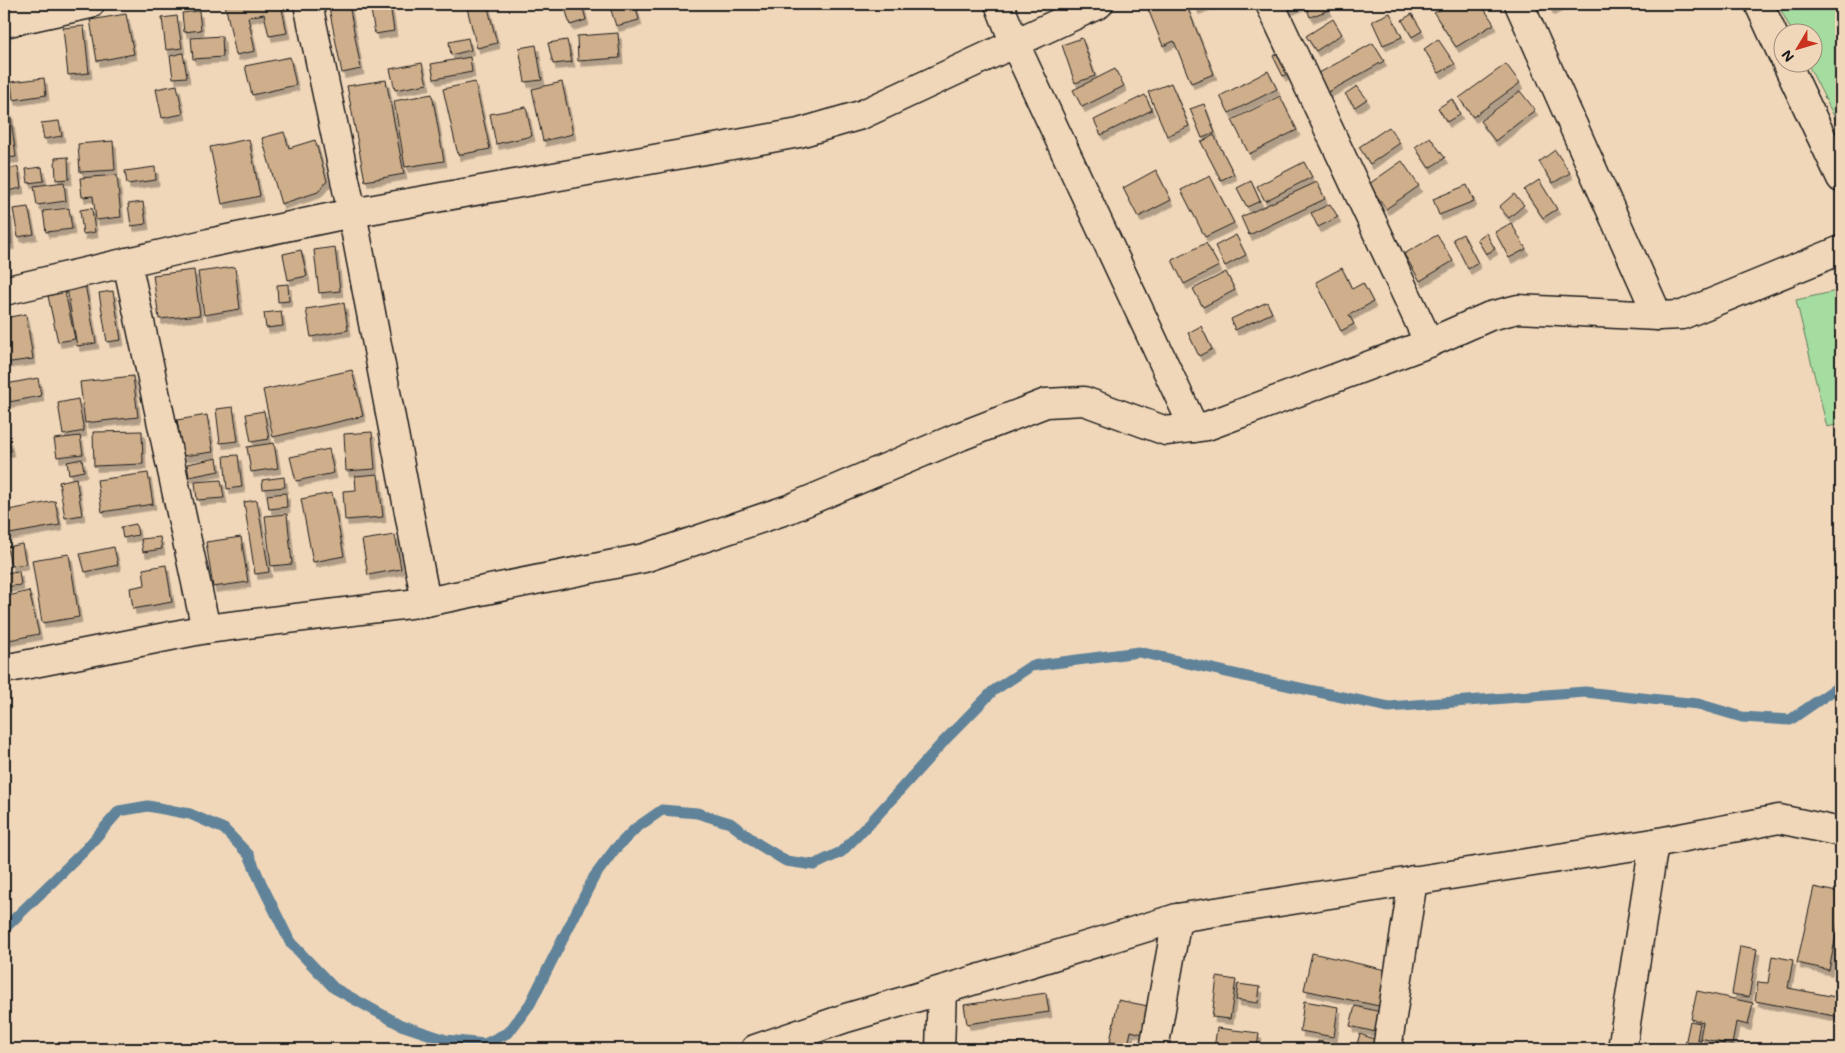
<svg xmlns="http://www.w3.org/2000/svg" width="1845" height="1053" viewBox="0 0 1845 1053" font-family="Mali,sans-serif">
<defs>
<filter id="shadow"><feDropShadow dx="3" dy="5.5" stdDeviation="0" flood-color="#0004"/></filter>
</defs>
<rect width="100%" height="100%" fill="#f1d7b9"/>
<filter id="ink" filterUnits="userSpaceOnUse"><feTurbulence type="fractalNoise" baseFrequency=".02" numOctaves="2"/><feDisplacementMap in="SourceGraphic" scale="10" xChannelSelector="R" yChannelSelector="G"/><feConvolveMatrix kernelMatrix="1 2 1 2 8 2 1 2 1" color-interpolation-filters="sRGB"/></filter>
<g filter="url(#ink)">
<g fill="#a5dca0" stroke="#607c5e">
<polygon points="1778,4 1841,4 1841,130 1807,63 1812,62 1812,32 1792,32"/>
<polygon points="1841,290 1841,424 1827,427 1796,300"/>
</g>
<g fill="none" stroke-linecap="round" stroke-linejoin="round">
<polyline stroke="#618399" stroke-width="11" points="4,929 85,850 119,811 148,806 190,814 224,829 249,855 261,883 290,942 334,988 401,1025 446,1040 485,1044 509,1032 530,1004 594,877 615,849 636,828 662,810 697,813 730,823 758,844 786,861 814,865 841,852 871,822 945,740 993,691 1031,666 1139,652 1248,677 1389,707 1585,692 1698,704 1742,717 1790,720 1841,685"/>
</g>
<g fill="#cfaf8b" stroke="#1c1c1c" filter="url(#shadow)">
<polygon points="225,4 281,4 287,33 269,36 264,14 248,17 255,51 236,55"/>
<polygon points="349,4 361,69 342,73 329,8"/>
<polygon points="370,4 390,4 394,31 375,34"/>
<polygon points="466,4 487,4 497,43 477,48"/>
<polygon points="564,4 582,4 586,20 570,25"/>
<polygon points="609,4 635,4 639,20 616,26"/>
<polygon points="1146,4 1186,4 1214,74 1191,83 1174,41 1163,46"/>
<polygon points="1194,4 1208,4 1196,9"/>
<polygon points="1280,4 1303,4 1283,12"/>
<polygon points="1305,4 1326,4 1329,10 1310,17"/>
<polygon points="1449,4 1481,4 1494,24 1456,47 1434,13"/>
<polygon points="1548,4 1563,4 1551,10"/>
<polygon points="199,11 201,30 184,32 182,13"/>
<polygon points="1390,13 1402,37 1383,45 1372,21"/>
<polygon points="126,14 134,54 97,61 90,20"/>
<polygon points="1412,14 1422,31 1412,37 1402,20"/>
<polygon points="177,16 182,48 166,50 162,18"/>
<polygon points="1333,19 1342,34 1316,51 1306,36"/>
<polygon points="84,26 89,73 68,75 63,28"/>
<polygon points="618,33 620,58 578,61 577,36"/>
<polygon points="222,36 223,57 193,59 191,38"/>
<polygon points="468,38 471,50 451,55 449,42"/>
<polygon points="1082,38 1095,76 1075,83 1062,45"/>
<polygon points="1438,39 1455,64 1439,73 1424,49"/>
<polygon points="567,40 572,62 553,64 548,43"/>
<polygon points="1373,43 1384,61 1323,95 1312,77"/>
<polygon points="536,45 542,80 525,82 519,48"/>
<polygon points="1280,52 1291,72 1283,76 1273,56"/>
<polygon points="183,53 187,77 173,78 170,56"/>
<polygon points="290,57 296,85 252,95 245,66"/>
<polygon points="470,57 472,72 434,79 431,64"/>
<polygon points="422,63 427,84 395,90 390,69"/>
<polygon points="1506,64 1520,83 1473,117 1459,98"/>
<polygon points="1115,69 1124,86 1082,107 1073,90"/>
<polygon points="1268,71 1277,89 1229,113 1220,96"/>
<polygon points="44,78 46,95 13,100 11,82"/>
<polygon points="386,80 404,174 365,181 347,86"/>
<polygon points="475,82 490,149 458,155 443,89"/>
<polygon points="562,82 573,134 543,141 532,89"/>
<polygon points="1171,83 1189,126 1167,136 1148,92"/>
<polygon points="177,85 183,114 162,118 156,89"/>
<polygon points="1357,86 1367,99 1355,107 1345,94"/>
<polygon points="1520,91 1535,110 1495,141 1480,121"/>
<polygon points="432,94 444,161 405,167 394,101"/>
<polygon points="1145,95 1152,110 1101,135 1094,120"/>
<polygon points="1280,96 1297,130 1249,154 1232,120"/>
<polygon points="1452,99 1460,114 1447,122 1438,108"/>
<polygon points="1204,104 1215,133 1202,138 1190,109"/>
<polygon points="526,107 532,136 496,144 490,114"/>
<polygon points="4,112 10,112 16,157 4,158"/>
<polygon points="59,121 62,136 44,139 41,123"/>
<polygon points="1389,127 1400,143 1370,164 1359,147"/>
<polygon points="284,132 289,148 315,140 327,181 318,192 281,204 262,138"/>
<polygon points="1214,135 1234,174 1221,180 1201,142"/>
<polygon points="1430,137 1445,158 1429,168 1415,147"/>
<polygon points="249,139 260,196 222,204 210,147"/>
<polygon points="113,141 115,170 80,172 78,144"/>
<polygon points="1555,150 1570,173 1553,183 1539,162"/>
<polygon points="68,157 69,179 56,180 55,158"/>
<polygon points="1402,161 1419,186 1386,209 1369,184"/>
<polygon points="1304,162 1312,177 1265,201 1257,186"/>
<polygon points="18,167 21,188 8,191 4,170"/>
<polygon points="42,167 44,181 28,183 26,169"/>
<polygon points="155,167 156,180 127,184 125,171"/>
<polygon points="1156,170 1171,200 1138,217 1123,188"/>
<polygon points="117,175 121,217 96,220 93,196 82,197 80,178"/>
<polygon points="1210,176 1234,223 1205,237 1181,190"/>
<polygon points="1539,180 1557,209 1543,218 1524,190"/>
<polygon points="1251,181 1260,201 1247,207 1237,188"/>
<polygon points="64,182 66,201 37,205 34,186"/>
<polygon points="1317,182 1325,199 1249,235 1241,217"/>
<polygon points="1467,185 1474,201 1439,215 1433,199"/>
<polygon points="1514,194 1524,205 1509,218 1499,207"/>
<polygon points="143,202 146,224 131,226 128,204"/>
<polygon points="1330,204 1338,217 1318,227 1311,213"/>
<polygon points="28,207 34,234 18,237 13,209"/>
<polygon points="69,208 72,229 46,232 43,211"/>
<polygon points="92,208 95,232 83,234 80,210"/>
<polygon points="4,212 9,212 11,244 4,244"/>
<polygon points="1511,223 1526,249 1509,258 1495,232"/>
<polygon points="1486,233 1495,249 1486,254 1477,239"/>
<polygon points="1463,234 1478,263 1468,269 1453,239"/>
<polygon points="1236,235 1246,255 1225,266 1215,246"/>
<polygon points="1437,235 1453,261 1420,281 1404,254"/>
<polygon points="1206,243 1219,266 1184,284 1172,260"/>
<polygon points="335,247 340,291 319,293 314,250"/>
<polygon points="301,250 307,276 288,280 283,254"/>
<polygon points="235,267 240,309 204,315 198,272"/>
<polygon points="1342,268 1352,289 1363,283 1373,302 1349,315 1354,324 1341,331 1316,282"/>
<polygon points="194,270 200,315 159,319 153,275"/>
<polygon points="1226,272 1235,290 1203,307 1193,289"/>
<polygon points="84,279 96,343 77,346 66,283"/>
<polygon points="288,284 289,301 278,302 277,285"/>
<polygon points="113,291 121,340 107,342 99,293"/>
<polygon points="65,292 75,339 58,342 48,296"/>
<polygon points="1267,302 1272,313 1235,330 1231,319"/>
<polygon points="344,303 348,330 311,337 306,309"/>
<polygon points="281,311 283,326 266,328 264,313"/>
<polygon points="26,314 33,359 4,363 4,318"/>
<polygon points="1201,326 1212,349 1199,356 1188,333"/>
<polygon points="352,370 363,416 273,437 263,390"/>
<polygon points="133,376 138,417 85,423 80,382"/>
<polygon points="38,378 41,396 9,402 6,384"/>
<polygon points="78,399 84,431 63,435 58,403"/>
<polygon points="233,407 238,441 220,443 216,409"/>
<polygon points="264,411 269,439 251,442 246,414"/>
<polygon points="207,415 213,452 183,456 177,420"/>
<polygon points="6,430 11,451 4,452 4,431"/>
<polygon points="142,431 143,464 94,466 93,432"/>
<polygon points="372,432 375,469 346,471 344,434"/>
<polygon points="80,436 83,454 57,457 54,439"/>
<polygon points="274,443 278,468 251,472 247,447"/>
<polygon points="329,449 334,473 296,481 290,457"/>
<polygon points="238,455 242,487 227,489 224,456"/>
<polygon points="217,458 219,471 189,477 187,464"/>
<polygon points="82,459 84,471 69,474 67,462"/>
<polygon points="148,473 153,504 102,512 97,480"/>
<polygon points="378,474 383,517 345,520 343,491 356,490 355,476"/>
<polygon points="284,477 285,487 263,489 262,480"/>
<polygon points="76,478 82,515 65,518 59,482"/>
<polygon points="221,480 224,498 197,500 195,482"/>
<polygon points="286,493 287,507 269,509 267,495"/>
<polygon points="332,493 344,556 313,562 301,499"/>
<polygon points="257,500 269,572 255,574 244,502"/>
<polygon points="55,501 60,525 4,535 4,511"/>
<polygon points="287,514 292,564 271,566 265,516"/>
<polygon points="136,524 138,535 123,538 121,527"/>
<polygon points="395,535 401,569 368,575 362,540"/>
<polygon points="160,537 162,549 143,552 141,539"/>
<polygon points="241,537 248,582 213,587 206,542"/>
<polygon points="22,544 26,564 11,566 7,547"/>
<polygon points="114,547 118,565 85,572 80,554"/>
<polygon points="69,554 79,617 42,623 32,560"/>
<polygon points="166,565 172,602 133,609 130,588 145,585 143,569"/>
<polygon points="19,571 21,585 4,587 4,573"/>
<polygon points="29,591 39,634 4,641 4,597"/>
<polygon points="1814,887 1841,893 1841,911 1829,970 1797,963"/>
<polygon points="1740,946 1757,949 1749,997 1732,994"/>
<polygon points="1312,953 1386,970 1379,1006 1304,990"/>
<polygon points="1772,956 1793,960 1788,988 1841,998 1840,1017 1755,1001 1758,982 1768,983"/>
<polygon points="1217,977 1236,980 1230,1019 1212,1017"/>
<polygon points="1238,984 1260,987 1258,1003 1236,1000"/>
<polygon points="1697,991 1753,1003 1748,1025 1736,1022 1732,1045 1700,1038 1703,1022 1691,1019"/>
<polygon points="1046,993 1049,1012 967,1024 964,1005"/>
<polygon points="1118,1000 1148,1006 1143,1034 1131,1031 1128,1045 1110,1042"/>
<polygon points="1304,1001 1338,1007 1334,1037 1300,1031"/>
<polygon points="1355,1006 1389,1014 1384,1034 1350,1026"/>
<polygon points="1690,1021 1700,1023 1697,1039 1701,1040 1699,1047 1712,1049 1684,1049"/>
<polygon points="1217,1028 1259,1033 1257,1049 1214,1049"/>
<polygon points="1360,1034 1374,1039 1371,1049 1357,1044"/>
<polygon points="1318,1041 1354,1049 1316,1049"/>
<polygon points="876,1044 902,1049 875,1049"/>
</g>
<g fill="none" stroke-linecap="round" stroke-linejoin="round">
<defs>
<g id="minor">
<polyline points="308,4 352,213 426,602"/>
<polyline points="999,4 1015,44 1194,428"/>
<polyline points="1270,4 1429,343"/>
<polyline points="1519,4 1658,316"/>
<polyline points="1759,4 1782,54"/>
<polyline points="4,23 90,4"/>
<polyline points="1786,62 1841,178"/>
<polyline points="127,262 206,629"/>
<polyline points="4,291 209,243 352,213 799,133 861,115 1099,4"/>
<polyline points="4,669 206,629 426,602 644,558 789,509 961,436 1046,403 1084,401 1166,431 1207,426 1429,343 1490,316 1518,309 1658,316 1682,315 1841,250"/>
<polyline points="755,1049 846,1018 942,990 1177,918 1654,843 1779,819 1841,832"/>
<polyline points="940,1049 942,990"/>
<polyline points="1154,1049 1177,918"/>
<polyline points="1387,1049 1413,880"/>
<polyline points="1622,1049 1654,843"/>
</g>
</defs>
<use href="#minor" stroke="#1c1c1c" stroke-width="31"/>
<use href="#minor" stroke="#f1d7b9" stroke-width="28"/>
</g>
</g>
<rect width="1845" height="1053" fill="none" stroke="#f1d7b9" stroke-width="20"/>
<rect x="10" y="10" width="1825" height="1033" fill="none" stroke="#1c1c1c" stroke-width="2" filter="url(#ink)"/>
<g transform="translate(1798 48) rotate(232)"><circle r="24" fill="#f1d7b9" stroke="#9c8c7a"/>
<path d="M0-4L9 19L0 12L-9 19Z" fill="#c8321e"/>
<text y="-8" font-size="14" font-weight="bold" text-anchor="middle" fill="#1c1c1c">N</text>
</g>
</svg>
